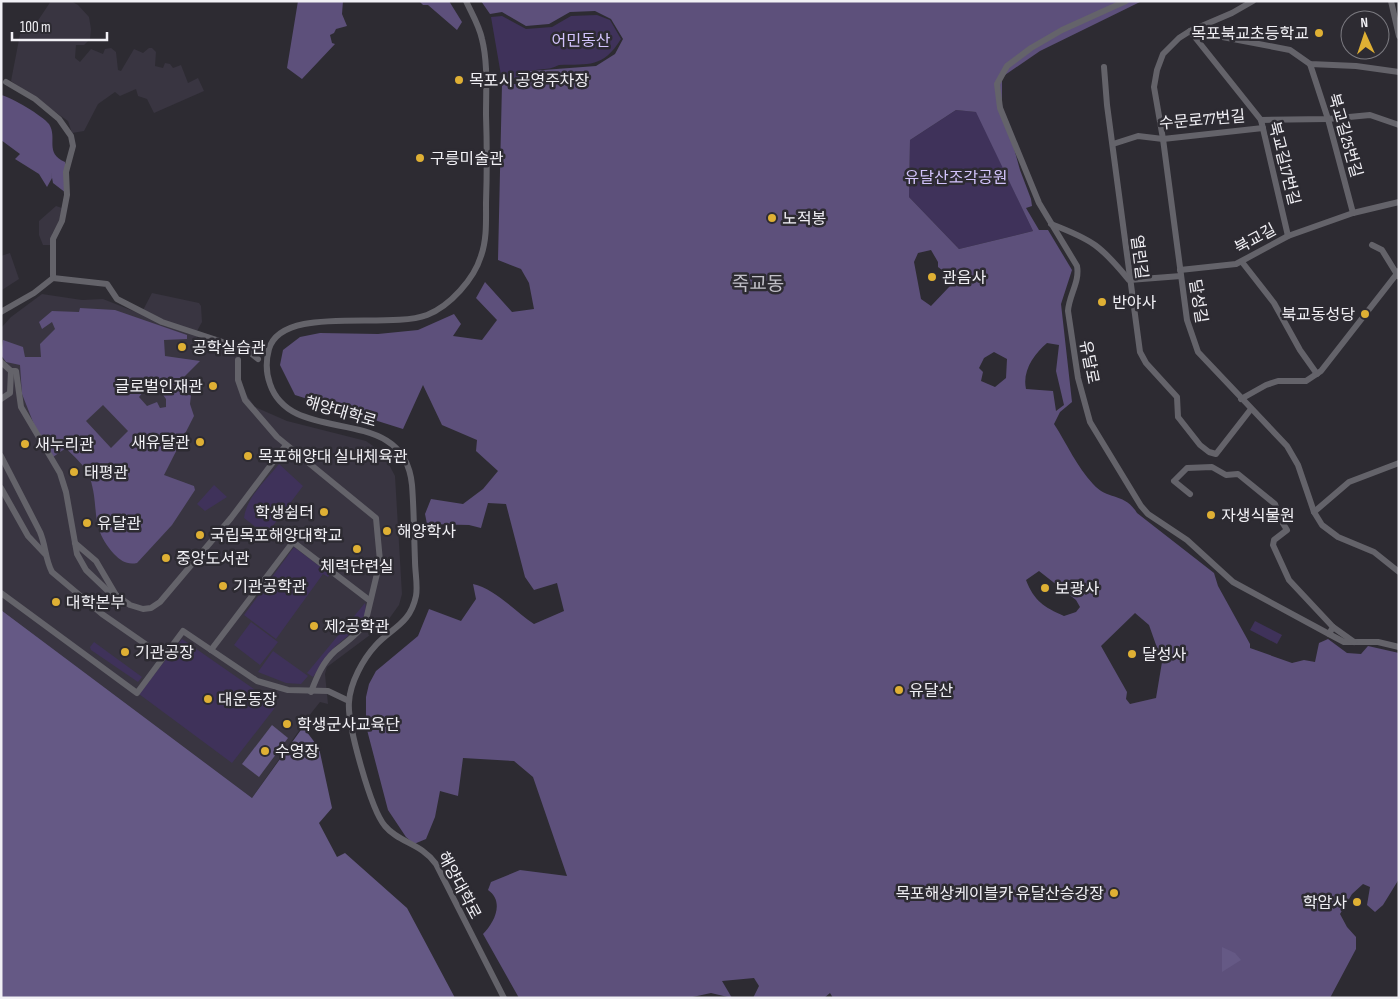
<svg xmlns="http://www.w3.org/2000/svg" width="1400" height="999" viewBox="0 0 1400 999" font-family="'Sofia Sans Condensed','Noto Sans KR',sans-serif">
<rect width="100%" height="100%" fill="#2d2b32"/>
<g fill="#393541">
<polygon points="51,1 71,1 78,5 89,17 91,29 90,39 84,45 76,45 75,58 80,62 91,49 103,54 105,49 111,48 116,52 118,70 121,71 134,49 143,53 149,48 152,48 156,52 155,66 163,68 165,63 170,64 173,68 181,65 188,83 198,78 204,91 154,113 147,99 138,96 136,89 120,96 115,92 98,104 84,131 72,133 68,121 11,81 22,24 33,28"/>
<polygon points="56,206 62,208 60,220 52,234 52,245 43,245 39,235 39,221"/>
<polygon points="10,253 19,279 2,290 1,256"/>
<polygon points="152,293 199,303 201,306 202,322 197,331 197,338 240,349 241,387 255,407 287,421 366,441 383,453 395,476 402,594 399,605 386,623 327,667 325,674 328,704 320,702 312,712 252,798 1,610 1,328 11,317 42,294 82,300 103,299 141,314"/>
</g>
<g fill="#3f325a">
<path d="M597,15L610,20L621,39C603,68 589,64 559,65C547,72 533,67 522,74L520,81H502L491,17L502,16L526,29L552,27L571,16Z"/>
<polygon points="956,110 977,112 1033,231 959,249 909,197 910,140"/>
<path d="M279,464L303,486L266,535L244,518C246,498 266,480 279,464Z"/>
<polygon points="214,485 227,497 205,511 197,504"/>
<polygon points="294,547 330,574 328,577 323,574 276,639 244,615"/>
<path d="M365,603C371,624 345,636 333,649C325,657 320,667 313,677L307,673Z"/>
<polygon points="1255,621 1282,635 1277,644 1250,630"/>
<polygon points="251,622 278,642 260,665 234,645"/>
<polygon points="182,639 277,705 232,763 139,694"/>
<polygon points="94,642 142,677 138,682 91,650 90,647"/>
<polygon points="273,651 308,676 301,684 286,683 258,672"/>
</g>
<g fill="#5d507b" fill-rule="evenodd">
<polygon points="298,1 343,1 342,14 347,26 336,29 334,33 330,35 332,43 335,44 302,79 287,68"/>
<polygon points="419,1 449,1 462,22 457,30 428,5 423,5"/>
<path d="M481,1H1142L1040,51L1002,77V105L1020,170L1031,199L1032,206L1026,208L1039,230H1048L1072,270L1061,304L1072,402L1060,412L1054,424C1067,444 1077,467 1093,484C1108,501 1124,492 1137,513L1214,573L1218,586L1250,644V648L1292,663L1304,660L1315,662L1319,643L1328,639L1347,653L1361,654L1368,646L1399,653V879L1383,905L1375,912L1367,905L1370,887L1363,884L1352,894L1340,914L1347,927L1356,937V949L1330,998H833L830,993L824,998H753L759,986L754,978L722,981L732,998L711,993L688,998H519L483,934C494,923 505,902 488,890L491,882L520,870L567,876L533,777L514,761L463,758L458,796L440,791L435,817L426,839L414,844L406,837L388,810L366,726V697L369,684L376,671L418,636L429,609L461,621L476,599L473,584C494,588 516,612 534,624L564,611L557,583L534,590L525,577L506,504L488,503L481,528L469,525L427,524L425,514L431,499L463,504L483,489L498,471L476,451L477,440L442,425L423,385L403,429L295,395L280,365L283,350L300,337L320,333L378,334L418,330L454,314L461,324L453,336L482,340L497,320L476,298L485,282L512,312L534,309L529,283L521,269L498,260L502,84H522L523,75L530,71L596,66L615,54L623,39L611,19L595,11L570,12L549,24L526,26L502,12L490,14ZM956,110L976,112L1033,231L959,249L909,197L910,140ZM931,250L938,262V267L946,273L950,286L931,306L921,299L914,262L918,253ZM1047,343L1059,345L1056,371L1064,405L1056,411L1053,391L1026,389C1022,371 1034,354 1047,343ZM994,352L1007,359L1006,378L995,387L981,381L983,372L979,368L984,358ZM1039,571L1076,600L1080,607L1076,612L1064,616C1044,607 1034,601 1026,580ZM1135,613L1149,625L1162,662L1156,698L1130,704L1126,699L1127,692L1101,646Z"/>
<path d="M1,95C11,97 43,116 49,124C58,138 44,153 65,162L66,193L53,183L51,172L52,178L47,187L39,174L15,159L20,154L1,140Z"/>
<path d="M80,308L115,310L187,335V339L164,340L165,356L200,361L176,385C159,384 159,388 145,393L143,392L139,397L147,406L157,402L160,408L166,407V399L161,392L162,390L183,387L193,377L190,404L194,416L164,475L194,486L195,490L172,525L137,563C127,565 121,561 114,554C89,526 100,509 90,478C87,467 73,456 66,448L53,457L35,427L22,394L20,365L6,362L1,355L3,340L23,347L25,357H41L40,344L55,329L52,322L42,329L39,322L52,311L79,312ZM103,405L128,431L111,448L86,421Z"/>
</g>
<g fill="#655985">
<polygon points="1,610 252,798 303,727 319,748 332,808 319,823 337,857 345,853 407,908 455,998 1,998"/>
<polygon points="272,725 288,738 259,777 242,764"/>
<polygon points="1222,947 1235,953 1241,960 1222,972"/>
</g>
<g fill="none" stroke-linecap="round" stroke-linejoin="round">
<g stroke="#64636a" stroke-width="6">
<path d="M466,1C472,14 479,25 482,39C488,63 486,90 486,115C487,144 487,174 486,203C486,221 487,239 481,256C474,279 450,306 427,315C387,330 282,304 269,349C266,360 266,373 270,384C292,449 404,400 412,485C414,510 414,536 415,561C415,572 418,586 416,596C410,624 393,627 376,645C363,659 350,683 349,702C347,724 371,810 385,826C399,843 421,843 436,864L504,998"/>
<path d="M1126,1L1062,30L1031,48L1007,66L997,84L1000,108L1039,203L1077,266C1080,282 1069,295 1068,311L1078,378L1090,422L1141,506L1148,514L1187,540L1233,582L1329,634L1344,642H1378L1399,647"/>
<polyline points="1253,1 1232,13 1190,31 1179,38 1163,54 1157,70 1154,87 1163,139 1187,320 1198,352 1287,446 1298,465 1314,512 1322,525 1338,537 1374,552 1399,572"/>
<polyline points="1391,1 1399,36"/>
<polyline points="1190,31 1261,120 1288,236"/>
<polyline points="1191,31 1290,50 1310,64 1356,66 1399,72"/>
<polyline points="1310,64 1328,119 1353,213"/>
<polyline points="1104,67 1107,105 1140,352 1146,363 1177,397 1178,417 1200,445 1209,452 1216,454 1251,409"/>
<polyline points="6,82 35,99 59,119 71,136 73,146 66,172 67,195 62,221 53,239 53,278"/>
<polyline points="1261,120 1328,119 1370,115 1399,125"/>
<polyline points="1113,144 1138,136 1163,139 1263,128"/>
<path d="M1051,224C1093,240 1101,246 1129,280L1181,276"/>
<polyline points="1372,245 1382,250 1398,276"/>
<polyline points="1242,262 1274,303 1300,350 1317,374"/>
<polyline points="1180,270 1236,264 1288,236 1353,213 1399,202"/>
<polyline points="53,278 107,284 117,299 162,322 247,350 258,359"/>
<polyline points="1,312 34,293 53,278"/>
<path d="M238,360V380L245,400L277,437L376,518L380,561L365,624C357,635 346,642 335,651C323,662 317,676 311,692"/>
<polyline points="1,362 11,371 10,393 1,399"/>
<polyline points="11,371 16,371 21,407 60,473 66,492 77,554 86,570 109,592 116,595 130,605 143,609 151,608 160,602 231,518 286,445"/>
<polyline points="1241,399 1266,385 1278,381 1306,381 1321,371 1399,271"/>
<path d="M1,456L40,532C46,546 45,559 52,572L102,614L164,657"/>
<polyline points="1,488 28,536 45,554"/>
<polyline points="1190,494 1174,481 1187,468 1212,467 1226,475 1238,474 1275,504 1279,517 1287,530 1274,540 1273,545 1289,580 1333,627 1329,634"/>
<polyline points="1314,512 1349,482 1399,463"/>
<polyline points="75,543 96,561 116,595"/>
<polyline points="1,593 137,693 183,631 257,681 288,690 328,691 349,701"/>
<polyline points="1333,627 1354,642"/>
<polyline points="211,650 293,542 369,600"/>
</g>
</g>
<g fill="#dfb034" stroke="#2d2b32" stroke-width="2">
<circle cx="1319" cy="33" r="5"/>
<circle cx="459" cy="80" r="5"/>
<circle cx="420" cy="158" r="5"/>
<circle cx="772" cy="218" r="5"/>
<circle cx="932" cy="277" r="5"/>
<circle cx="1102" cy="302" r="5"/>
<circle cx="1365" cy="314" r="5"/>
<circle cx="182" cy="347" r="5"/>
<circle cx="213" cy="386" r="5"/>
<circle cx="200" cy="442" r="5"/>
<circle cx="25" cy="444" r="5"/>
<circle cx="248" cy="456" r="5"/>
<circle cx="74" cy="472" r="5"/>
<circle cx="324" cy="512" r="5"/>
<circle cx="1211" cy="515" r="5"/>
<circle cx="87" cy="523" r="5"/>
<circle cx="387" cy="531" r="5"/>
<circle cx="200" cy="535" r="5"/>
<circle cx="357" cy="549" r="5"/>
<circle cx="166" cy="558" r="5"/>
<circle cx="223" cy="586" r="5"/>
<circle cx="1045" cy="588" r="5"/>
<circle cx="56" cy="602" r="5"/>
<circle cx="314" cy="626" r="5"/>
<circle cx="125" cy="652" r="5"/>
<circle cx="1132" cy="654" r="5"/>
<circle cx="899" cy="690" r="5"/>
<circle cx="208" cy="699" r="5"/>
<circle cx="287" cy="724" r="5"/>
<circle cx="265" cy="751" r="5"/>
<circle cx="1114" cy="893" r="5"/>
<circle cx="1357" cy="902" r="5"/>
</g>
<g text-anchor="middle" stroke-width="5" stroke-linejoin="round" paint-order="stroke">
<g font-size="16" fill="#f1f0f5" stroke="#2d2b32" text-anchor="start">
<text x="1309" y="39" text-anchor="end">목포북교초등학교</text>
<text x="469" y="86">목포시 공영주차장</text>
<text x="430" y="164">구릉미술관</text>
<text x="782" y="224">노적봉</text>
<text x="942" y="283">관음사</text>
<text x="1112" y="308">반야사</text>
<text x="1355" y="320" text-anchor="end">북교동성당</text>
<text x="192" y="353">공학실습관</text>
<text x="203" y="392" text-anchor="end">글로벌인재관</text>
<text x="190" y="448" text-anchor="end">새유달관</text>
<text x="35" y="450">새누리관</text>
<text x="258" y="462">목포해양대 실내체육관</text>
<text x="84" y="478">태평관</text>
<text x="314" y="518" text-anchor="end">학생쉼터</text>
<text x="1221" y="521">자생식물원</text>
<text x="97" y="529">유달관</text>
<text x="397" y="537">해양학사</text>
<text x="210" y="541">국립목포해양대학교</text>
<text x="176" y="564">중앙도서관</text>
<text x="357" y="572" text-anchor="middle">체력단련실</text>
<text x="233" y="592">기관공학관</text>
<text x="1055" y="594">보광사</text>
<text x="66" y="608">대학본부</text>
<text x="324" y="632">제2공학관</text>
<text x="135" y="658">기관공장</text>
<text x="1142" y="660">달성사</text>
<text x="909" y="696">유달산</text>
<text x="218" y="705">대운동장</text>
<text x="297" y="730">학생군사교육단</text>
<text x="275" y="757">수영장</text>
<text x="1104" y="899" text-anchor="end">목포해상케이블카 유달산승강장</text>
<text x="1347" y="908" text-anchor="end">학암사</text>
</g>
<g font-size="16" fill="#d2c3fb" stroke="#2d2b32">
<text x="581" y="46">어민동산</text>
<text x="956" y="183">유달산조각공원</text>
</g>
<g font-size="16" fill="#f1f0f5" stroke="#2d2b32">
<text transform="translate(1202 119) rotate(-5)" y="6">수문로77번길</text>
<text transform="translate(1346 135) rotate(74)" y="6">북교길25번길</text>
<text transform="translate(1285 163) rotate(76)" y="6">북교길17번길</text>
<text transform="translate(1255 238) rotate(-28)" y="6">북교길</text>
<text transform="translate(1140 257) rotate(83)" y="6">열린길</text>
<text transform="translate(1199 301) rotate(81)" y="6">달성길</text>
<text transform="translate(1090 362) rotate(79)" y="6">유달로</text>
<text transform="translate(341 411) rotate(16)" y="6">해양대학로</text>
<text transform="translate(460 885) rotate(62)" y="6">해양대학로</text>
</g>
<g font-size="19" fill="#c1bfc7" stroke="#2d2b32">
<text x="758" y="290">죽교동</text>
</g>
</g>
<rect width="1400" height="999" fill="none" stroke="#f1f0f5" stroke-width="5"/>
<g transform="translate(1365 35) rotate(357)"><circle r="24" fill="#2d2b32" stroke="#7b7a80"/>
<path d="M0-4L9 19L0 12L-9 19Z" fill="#dfb034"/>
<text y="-8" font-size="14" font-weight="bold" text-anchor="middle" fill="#f1f0f5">N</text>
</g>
<path d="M12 32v8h95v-8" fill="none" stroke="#f1f0f5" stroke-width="2.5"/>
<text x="20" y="32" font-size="15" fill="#f1f0f5" stroke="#2d2b32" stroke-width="4" paint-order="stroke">100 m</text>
</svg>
